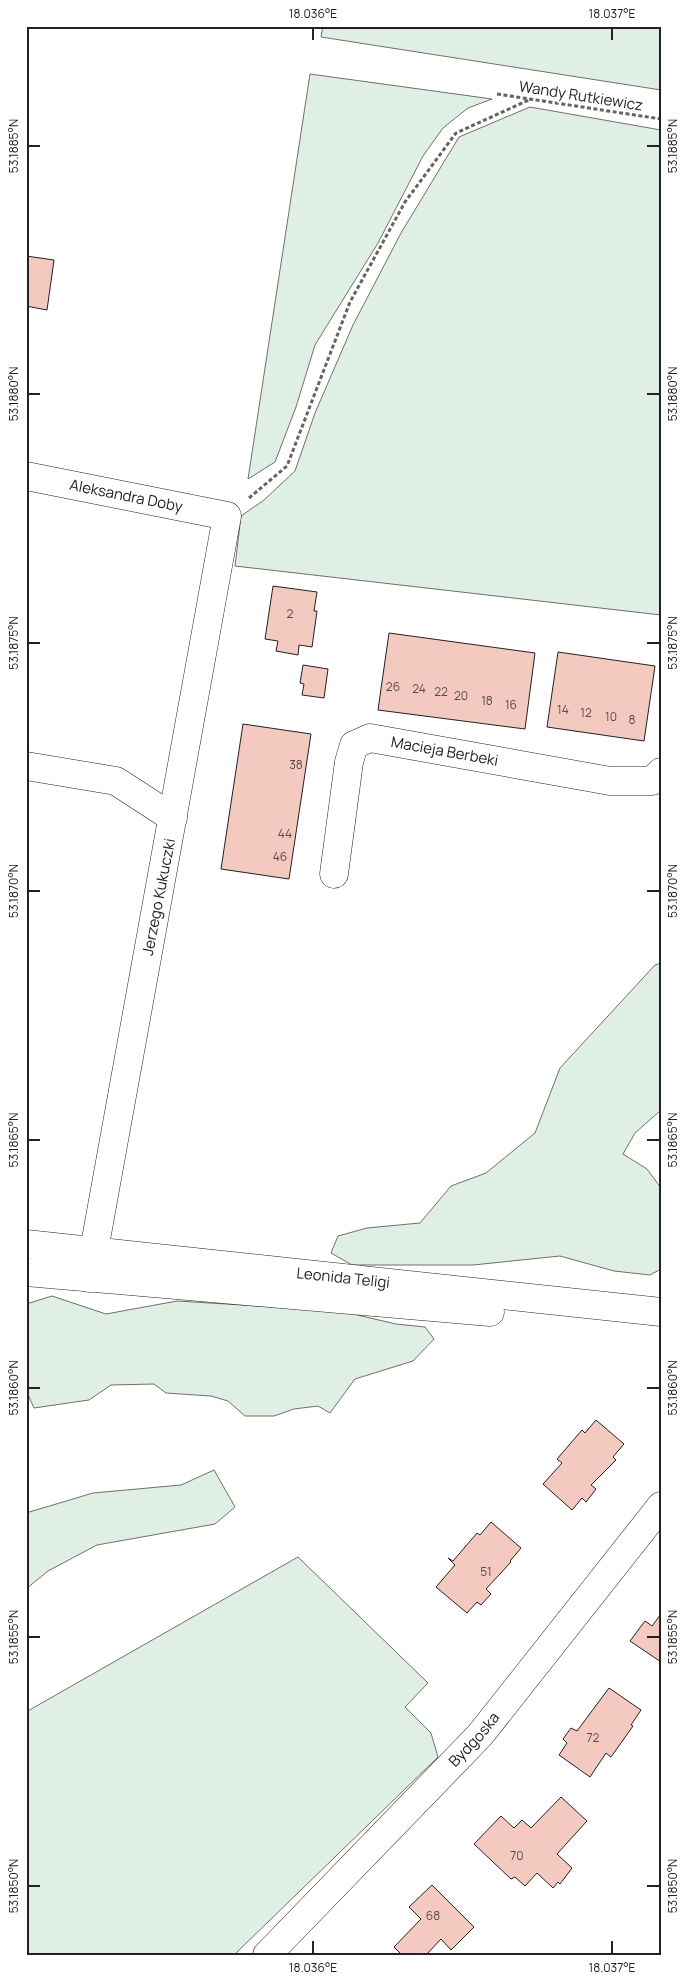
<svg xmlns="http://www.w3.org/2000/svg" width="687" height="1981" viewBox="0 0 687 1981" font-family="Manrope,sans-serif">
<rect width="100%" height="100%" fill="#fff"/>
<g fill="#e0efe3" stroke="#6f6f6f">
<polygon points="323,26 661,26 661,90 321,37"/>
<polygon points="310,74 492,99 468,108 443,128 423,156 378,243 315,345 296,407 275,462 248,479"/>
<polygon points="530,107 661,130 661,615 235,566 241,516 264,500 295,471 315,413 353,325 401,233 459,137"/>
<polygon points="661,963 661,1110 635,1133 623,1154 647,1169 661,1188 661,1269 650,1275 614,1271 560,1256 473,1265 352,1265 331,1253 338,1236 367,1228 420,1223 451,1186 486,1173 535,1133 560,1068 655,965"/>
<polygon points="52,1296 106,1314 177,1301 340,1311 396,1324 425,1327 434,1339 413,1361 355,1379 330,1413 318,1406 294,1409 274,1416 245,1416 228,1401 211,1396 166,1393 154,1384 111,1385 89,1400 34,1408 26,1390 26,1304"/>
<polygon points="214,1470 235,1507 215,1524 97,1545 48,1571 26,1589 26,1513 93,1493 181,1485"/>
<polygon points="298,1557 428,1683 405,1707 431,1733 438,1757 234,1955 26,1955 26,1712"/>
</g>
<g fill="#f3c9c0" stroke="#222">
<polygon points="26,256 54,260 47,310 26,306"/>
<polygon points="273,586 317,592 314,611 317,611 312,647 299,645 298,655 276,651 278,641 265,639"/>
<polygon points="389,633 535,653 525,729 378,710"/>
<polygon points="558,652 655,666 644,741 547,727"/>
<polygon points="303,665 328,669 324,698 302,695 304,684 300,683"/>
<polygon points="243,724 311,734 289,879 221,869"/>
<polygon points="596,1420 624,1444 613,1457 616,1460 591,1485 596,1489 586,1502 582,1498 572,1510 543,1484 562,1463 557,1459 582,1430 585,1433"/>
<polygon points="491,1522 521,1548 510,1561 511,1562 486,1589 491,1594 481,1605 477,1602 467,1613 436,1587 455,1565 448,1558 453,1561 477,1533 480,1535"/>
<polygon points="661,1614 661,1662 630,1641 645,1621 652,1626"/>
<polygon points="609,1688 641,1710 631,1725 633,1726 611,1757 606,1753 590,1777 559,1755 567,1743 563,1739 571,1728 577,1731"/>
<polygon points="561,1797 587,1821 557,1854 572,1868 560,1884 558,1882 553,1888 537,1873 525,1886 515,1877 511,1879 474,1844 501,1816 514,1828 522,1820 531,1828"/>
<polygon points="432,1885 474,1927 451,1950 441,1939 426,1955 402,1955 394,1947 421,1919 409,1907"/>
</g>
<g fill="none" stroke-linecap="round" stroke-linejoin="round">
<defs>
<g id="minor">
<path id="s1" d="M26,476L227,516L89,1278"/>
<polyline points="26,766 116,781 173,818"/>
<path id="s2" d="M334,874L349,762L354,745L370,738L610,781H652L661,772"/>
<path id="s3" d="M26,1244L661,1312"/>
<polyline points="26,1272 490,1312"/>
<path id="s4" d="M267,1955L480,1735L661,1506"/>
</g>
</defs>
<use href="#minor" stroke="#222" stroke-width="29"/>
<g stroke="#646464" stroke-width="3" stroke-dasharray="4 2.5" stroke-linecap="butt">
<polyline points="497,94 661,119"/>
<polyline points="249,498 287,466 350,302 405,202 456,133 531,99"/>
</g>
<use href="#minor" stroke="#fff" stroke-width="28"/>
</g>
<path fill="none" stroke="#222" stroke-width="2" d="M313,28V40M612,28V40M28,146H40M647,146H660M28,394H40M647,394H660M28,643H40M647,643H660M28,891H40M647,891H660M28,1140H40M647,1140H660M28,1388H40M647,1388H660M28,1637H40M647,1637H660M28,1886H40M647,1886H660M313,1941V1954M612,1941V1954"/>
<g text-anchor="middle" stroke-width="4" stroke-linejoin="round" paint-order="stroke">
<g font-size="12" fill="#564c4a">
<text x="290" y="618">2</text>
<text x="393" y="691">26</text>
<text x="419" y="693">24</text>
<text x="441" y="696">22</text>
<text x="461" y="700">20</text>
<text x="487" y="705">18</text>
<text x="511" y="709">16</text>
<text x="563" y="714">14</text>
<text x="586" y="717">12</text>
<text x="611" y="721">10</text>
<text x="632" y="724">8</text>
<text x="296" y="769">38</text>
<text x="285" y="838">44</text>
<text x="280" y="861">46</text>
<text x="486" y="1576">51</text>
<text x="593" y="1742">72</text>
<text x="517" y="1860">70</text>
<text x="433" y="1920">68</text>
</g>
<g font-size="15" fill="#222" stroke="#fff">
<text transform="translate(581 96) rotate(9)" y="5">Wandy Rutkiewicz</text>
<text dy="5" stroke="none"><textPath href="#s1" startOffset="102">Aleksandra Doby</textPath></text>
<text dy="5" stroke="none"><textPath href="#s2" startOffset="224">Macieja Berbeki</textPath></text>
<text transform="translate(159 897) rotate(-79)" y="5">Jerzego Kukuczki</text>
<text dy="5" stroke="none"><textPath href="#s3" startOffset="319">Leonida Teligi</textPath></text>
<text dy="5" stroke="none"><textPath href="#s4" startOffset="299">Bydgoska</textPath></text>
</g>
</g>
<rect width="687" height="1981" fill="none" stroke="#ffffff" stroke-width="55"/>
<rect x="28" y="28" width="632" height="1926" fill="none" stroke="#222" stroke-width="2"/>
<g font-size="12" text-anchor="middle" fill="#222">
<text x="313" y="18">18.036°E</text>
<text x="612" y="18">18.037°E</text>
<text transform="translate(14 146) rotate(-90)" y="4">53.1885°N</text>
<text transform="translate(673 146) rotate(-90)" y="4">53.1885°N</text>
<text transform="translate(14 394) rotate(-90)" y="4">53.1880°N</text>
<text transform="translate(673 394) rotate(-90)" y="4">53.1880°N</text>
<text transform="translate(14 643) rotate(-90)" y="4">53.1875°N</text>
<text transform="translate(673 643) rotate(-90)" y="4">53.1875°N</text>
<text transform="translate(14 891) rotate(-90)" y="4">53.1870°N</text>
<text transform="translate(673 891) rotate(-90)" y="4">53.1870°N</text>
<text transform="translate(14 1140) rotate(-90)" y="4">53.1865°N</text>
<text transform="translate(673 1140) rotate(-90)" y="4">53.1865°N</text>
<text transform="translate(14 1388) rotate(-90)" y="4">53.1860°N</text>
<text transform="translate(673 1388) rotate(-90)" y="4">53.1860°N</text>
<text transform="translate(14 1637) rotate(-90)" y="4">53.1855°N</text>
<text transform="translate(673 1637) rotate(-90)" y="4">53.1855°N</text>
<text transform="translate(14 1886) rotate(-90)" y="4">53.1850°N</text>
<text transform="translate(673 1886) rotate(-90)" y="4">53.1850°N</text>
<text x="313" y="1972">18.036°E</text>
<text x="612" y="1972">18.037°E</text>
</g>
</svg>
